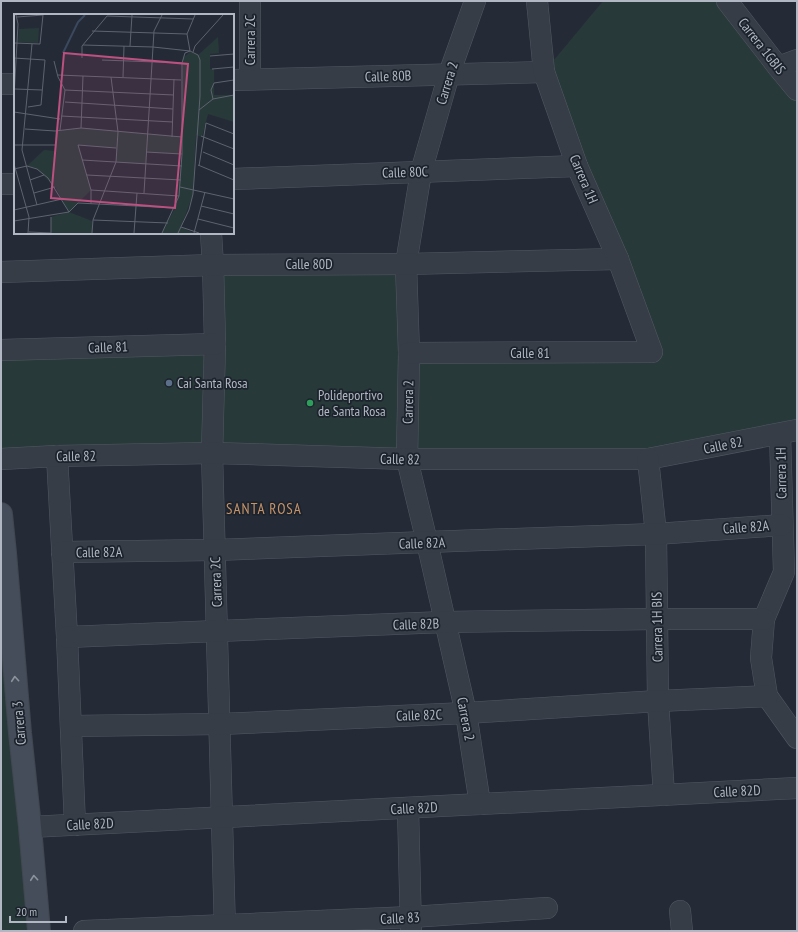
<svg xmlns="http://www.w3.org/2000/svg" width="798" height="932" viewBox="0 0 798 932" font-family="'PT Sans Narrow',sans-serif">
<rect width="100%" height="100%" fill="#242b37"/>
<g fill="#28393a">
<polygon points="603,1 733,1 797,90 797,430 648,459 1,459 1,350 213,344 213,265 406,264 409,353 651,352 544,72"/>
<polygon points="1,526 37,931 1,931"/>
</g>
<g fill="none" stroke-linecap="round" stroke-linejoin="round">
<defs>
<g id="minor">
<polyline points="475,1 449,74 421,172 406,264 409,353 407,459 427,542 466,713 480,804"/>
<polyline points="727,1 778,67 797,90"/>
<polyline points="778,67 797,60"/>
<polyline points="250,79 250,1"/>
<polyline points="233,80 544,72"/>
<polyline points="1,84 15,84"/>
<polyline points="233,179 577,166"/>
<polyline points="1,184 15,184"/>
<polyline points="211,233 213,265 215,344 212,453 225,931"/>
<polyline points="1,272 213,265 406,264 618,259"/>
<polyline points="1,350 215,344"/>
<polyline points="409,353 652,352 618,259 577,166 544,72 537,1"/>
<polyline points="780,434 784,572 764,619 761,658 767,696 797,738"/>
<polyline points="57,456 67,637 75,825"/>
<polyline points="1,459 57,456 212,453 407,459 648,459 797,430"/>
<polyline points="648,459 656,534 658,701 664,795"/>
<polyline points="62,552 215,550 427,542 656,534 782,525"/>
<polyline points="67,637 445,622 657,619 764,619"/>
<polyline points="71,726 220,724 466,713 658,701 767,696"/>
<polyline points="408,808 411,931"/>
<polyline points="30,827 797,788"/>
<polyline points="680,911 682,931"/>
<polyline points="84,931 411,917 547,908"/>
</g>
<polyline id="secondary" points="1,514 5,553 20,733 30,827 39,931"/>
</defs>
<use href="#minor" stroke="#525862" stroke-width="22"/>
<use href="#secondary" stroke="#404750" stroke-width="24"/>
<use href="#minor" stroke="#373d47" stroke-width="21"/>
<use href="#secondary" stroke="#454d5a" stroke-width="22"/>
</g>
<defs><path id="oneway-chevron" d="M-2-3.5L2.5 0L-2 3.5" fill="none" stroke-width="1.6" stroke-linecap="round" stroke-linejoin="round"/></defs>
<g stroke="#8c939e">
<use href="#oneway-chevron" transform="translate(15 679) rotate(-95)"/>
<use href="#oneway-chevron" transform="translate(34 878) rotate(-95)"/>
</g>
<circle fill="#5c6f8a" stroke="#1c232c" stroke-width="1.5" cx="169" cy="383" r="4"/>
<circle fill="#2e9e5b" stroke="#1c232c" stroke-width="1.5" cx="310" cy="403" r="4"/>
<g text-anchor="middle" stroke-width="3.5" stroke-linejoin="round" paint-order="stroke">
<g font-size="14" fill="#b2b8c3" stroke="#1c232c">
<text transform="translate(250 40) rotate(-90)" y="5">Carrera 2C</text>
<text transform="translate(762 46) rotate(52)" y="5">Carrera 1GBIS</text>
<text transform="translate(388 76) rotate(-2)" y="5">Calle 80B</text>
<text transform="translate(447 83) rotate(-73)" y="5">Carrera 2</text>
<text transform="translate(405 172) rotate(-2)" y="5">Calle 80C</text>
<text transform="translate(584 179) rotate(67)" y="5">Carrera 1H</text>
<text x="309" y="269">Calle 80D</text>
<text transform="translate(108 347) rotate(-2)" y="5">Calle 81</text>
<text x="530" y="358">Calle 81</text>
<text transform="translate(408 402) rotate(-89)" y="5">Carrera 2</text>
<text transform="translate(723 445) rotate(-11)" y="5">Calle 82</text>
<text transform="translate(76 456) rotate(-1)" y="5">Calle 82</text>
<text transform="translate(400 459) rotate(1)" y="5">Calle 82</text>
<text transform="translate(781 473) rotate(-91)" y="5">Carrera 1H</text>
<text transform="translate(746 527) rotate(-4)" y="5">Calle 82A</text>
<text transform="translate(422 543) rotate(-2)" y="5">Calle 82A</text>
<text transform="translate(99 552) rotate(-1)" y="5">Calle 82A</text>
<text transform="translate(216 582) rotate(-92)" y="5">Carrera 2C</text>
<text transform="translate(416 624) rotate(-2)" y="5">Calle 82B</text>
<text transform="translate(657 627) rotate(-91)" y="5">Carrera 1H BIS</text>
<text transform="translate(419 715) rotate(-2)" y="5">Calle 82C</text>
<text transform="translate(466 719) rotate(79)" y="5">Carrera 2</text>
<text transform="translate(19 723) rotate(-95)" y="5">Carrera 3</text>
<text transform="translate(737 791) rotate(-3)" y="5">Calle 82D</text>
<text transform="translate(414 808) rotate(-3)" y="5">Calle 82D</text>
<text transform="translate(90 824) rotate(-3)" y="5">Calle 82D</text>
<text transform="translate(400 918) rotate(-3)" y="5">Calle 83</text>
</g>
<g font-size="14" fill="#b2b8c3" stroke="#1c232c" text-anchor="start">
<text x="177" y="388">Cai Santa Rosa</text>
<text x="318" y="400">Polideportivo<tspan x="318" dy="16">de Santa Rosa</tspan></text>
</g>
<g font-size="15" letter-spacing="1" fill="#c79369" stroke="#1c232c">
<text x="264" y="514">SANTA ROSA</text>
</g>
</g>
<g transform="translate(14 14)">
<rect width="220" height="220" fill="#242b37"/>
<path d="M25,14L24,29L4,28L5,15ZM204,23L205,39L196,40V55H200V81H220V108L194,100L188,123L182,121L179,180L167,213L180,219H148L161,194L168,140L133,138L131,150L102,148V134L65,131L77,176L55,198L78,207V219H37V203L55,198L41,173L22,154L13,152L30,136L41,137V117L67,114L168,123L169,44L176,38L184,41Z" fill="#28393a"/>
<path fill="none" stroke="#3a495e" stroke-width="2" d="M49,39L64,8L71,1"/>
<path fill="none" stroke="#5d636f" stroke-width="1" d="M3,3L29,1M78,17L173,20M0,29L26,30L29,1M18,30L8,136L23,191M69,31L139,33L176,37M116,32L118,1M176,37L173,20L181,1M179,38L181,32L209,1M196,42L220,40M0,44L31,46L27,91L14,93M68,44V32L93,2L179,5M88,46L168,49M40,47L44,63L51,76L46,116M198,55L220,53M44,61L167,66M109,63L110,32M1,75L28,76M51,76L160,81M0,83L4,10L2,1M199,85L197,76L200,69L220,66M51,88L159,95M185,96L199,85L220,81M0,98L46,105M47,102L159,108M67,114L69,62M11,115L41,117L67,114L168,123M187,122L220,135M158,123L160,65M0,131H41M132,138L168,140M189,138L220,151M68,146L168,152M0,150L15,203L14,219M184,151L220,166M185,152L192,109L220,120M0,155L13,152L23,155L34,164L55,198M73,161L167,166M16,166L30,161M166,173L220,185M77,176L165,182M20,179L41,173M130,179L140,17L148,1M77,190V176L64,131L102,134M187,192L220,200M0,196L48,185M55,198L64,189L161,194M184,205L220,214M79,206L154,209M0,207L55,198M167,213L185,219M15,218L37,219M37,219V203M78,219L79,206L102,148L104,118L97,63M120,219L123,179M148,219L165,182L168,140V49L171,39L176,37L184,41L186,46V82L179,180L175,196L164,219M180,219L191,178"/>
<path fill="#bc507f" fill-opacity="0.15" stroke="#bc507f" stroke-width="2" d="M50,39L174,50L161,194L37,184Z"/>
<rect width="220" height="220" fill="none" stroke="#b2b8c3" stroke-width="2"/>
</g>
<rect width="798" height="932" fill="none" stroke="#b2b8c3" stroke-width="4"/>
<path d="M10 916v6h56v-6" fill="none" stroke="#b2b8c3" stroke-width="2"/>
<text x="16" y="916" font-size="12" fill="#b2b8c3" stroke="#1c232c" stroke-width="3" paint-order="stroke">20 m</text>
</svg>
